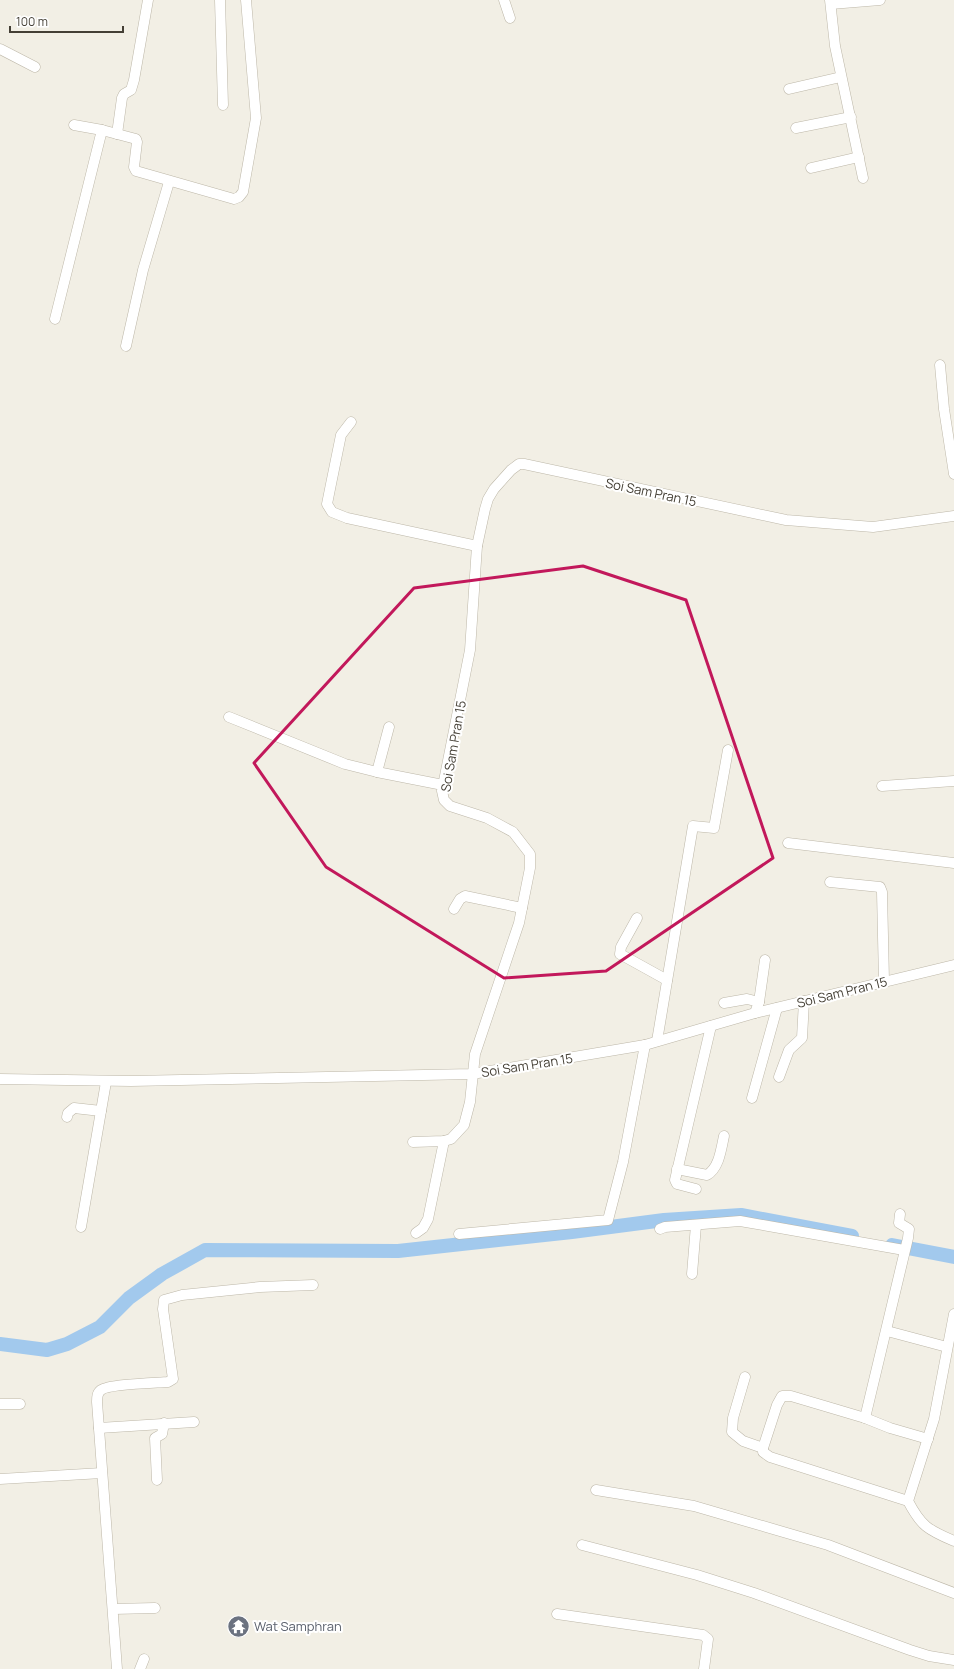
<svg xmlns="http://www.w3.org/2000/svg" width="954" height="1669" viewBox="0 0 954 1669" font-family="Manrope,sans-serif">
<rect width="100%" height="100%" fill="#f2efe5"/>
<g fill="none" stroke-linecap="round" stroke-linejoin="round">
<g stroke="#a2c9ed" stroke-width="14">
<polyline points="892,1245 954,1257"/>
<polyline points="0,1344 47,1350 67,1344 100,1327 129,1298 162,1274 205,1250 398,1251 572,1232 664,1220 741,1215 852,1236"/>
</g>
<defs>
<g id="minor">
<polyline points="220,0 223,105"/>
<polyline points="504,0 510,18"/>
<polyline points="830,0 835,46 863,178"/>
<polyline points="831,4 880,0"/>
<polyline points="0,49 35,67"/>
<polyline points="789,89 841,77"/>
<polyline points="74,125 102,130"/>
<polyline points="796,128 851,117"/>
<polyline points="117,134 122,98 124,94 131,90 134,80 148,0"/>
<polyline points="811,168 859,157"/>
<polyline points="55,319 102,130 136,139 137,142 134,167 136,171 234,199 239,197 243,192 256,118 246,0"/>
<polyline points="126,346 143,270 169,182"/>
<polyline points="940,365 944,409 954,474"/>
<polyline points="351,422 341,435 331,484 327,504 332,512 347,518 477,546"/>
<polyline points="229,717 345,764 377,772 443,785"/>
<polyline points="377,772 389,727"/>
<polyline points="882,786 954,781"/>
<polyline points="788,843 954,863"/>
<polyline points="830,882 880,887 882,892 884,981"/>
<polyline points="454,909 460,899 465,896 522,908"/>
<polyline points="637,918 621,947 620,954 667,980"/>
<polyline points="724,1003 747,999 759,1002"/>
<polyline points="755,1013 759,1002 765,960"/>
<polyline points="657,1041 693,826 714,828 728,750"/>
<polyline points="779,1077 789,1050 802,1038 804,1001"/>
<polyline points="0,1079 131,1081 472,1074 645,1045 755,1013 954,965"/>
<polyline points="752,1098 777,1008"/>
<polyline points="67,1117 68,1113 74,1108 101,1111"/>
<polyline points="413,1142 444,1141 451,1139 464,1125 470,1102 475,1054 519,923 530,868 530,854 513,832 487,818 450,806 444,800 442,791 470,650 477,546 485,509 488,499 494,489 511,470 519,464 524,464 786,520 873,527 954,516"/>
<path d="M677,1169L707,1175C719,1168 721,1150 724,1136"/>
<polyline points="696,1189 677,1184 675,1180 711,1026"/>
<polyline points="900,1214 899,1223 909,1229 908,1238 865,1418 890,1428 928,1439"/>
<polyline points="81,1227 106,1082"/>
<polyline points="660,1229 665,1227 740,1221 904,1250"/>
<polyline points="416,1233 423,1228 428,1219 444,1141"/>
<polyline points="459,1234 608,1220 623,1162 645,1045"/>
<polyline points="692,1274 696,1225"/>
<path d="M954,1314L934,1419L908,1501C921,1526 928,1530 954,1541"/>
<polyline points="887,1331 947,1347"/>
<polyline points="745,1377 733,1418 732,1432 743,1441 763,1448"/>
<polyline points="0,1404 20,1404"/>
<polyline points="865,1418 791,1396 782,1396 777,1405 763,1448 763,1452 770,1457 908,1501"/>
<polyline points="99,1428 194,1422"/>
<polyline points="0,1479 102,1473"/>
<polyline points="157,1480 155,1438 162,1434 164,1423"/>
<polyline points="596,1490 694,1506 828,1545 954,1593"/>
<polyline points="582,1545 697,1575 754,1593 910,1650 929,1656 954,1660"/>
<polyline points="113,1609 155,1608"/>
<polyline points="557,1614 703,1635 708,1639 704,1669"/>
<path d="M117,1669L97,1402C97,1397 97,1393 101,1390C109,1384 155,1383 168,1382L173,1379L163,1309L164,1300L182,1295L260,1287L313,1285"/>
<polyline points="140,1669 144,1659"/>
</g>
</defs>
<use href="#minor" stroke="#bdb7a8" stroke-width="11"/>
<use href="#minor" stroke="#fff" stroke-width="10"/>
</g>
<path fill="none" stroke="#c2185b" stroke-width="3" stroke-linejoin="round" d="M583,566L686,600L773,858L606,971L504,978L326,867L254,763L414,588Z"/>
<defs>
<symbol id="temple-disc" viewBox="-11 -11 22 22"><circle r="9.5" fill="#6b7280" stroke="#fff"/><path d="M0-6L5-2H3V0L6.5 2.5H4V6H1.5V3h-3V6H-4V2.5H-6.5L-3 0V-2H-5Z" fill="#fff"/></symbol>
</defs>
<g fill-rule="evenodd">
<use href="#temple-disc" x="226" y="1614" width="25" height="25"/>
</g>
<g text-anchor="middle" stroke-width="4" stroke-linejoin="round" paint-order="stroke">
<g font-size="13" fill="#443f35" stroke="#fff">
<text transform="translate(651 492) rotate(12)" y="5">Soi Sam Pran 15</text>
<text transform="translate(453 746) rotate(-80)" y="5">Soi Sam Pran 15</text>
<text transform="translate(842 992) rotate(-14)" y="5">Soi Sam Pran 15</text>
<text transform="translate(527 1065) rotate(-9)" y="5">Soi Sam Pran 15</text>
</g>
<g font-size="13" fill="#5b616d" stroke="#fff" text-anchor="start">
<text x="254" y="1631">Wat Samphran</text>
</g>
</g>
<path d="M10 26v6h113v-6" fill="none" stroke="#443f35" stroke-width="2"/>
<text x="16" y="26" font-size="12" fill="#443f35" stroke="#ffffff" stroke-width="3" paint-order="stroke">100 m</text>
</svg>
